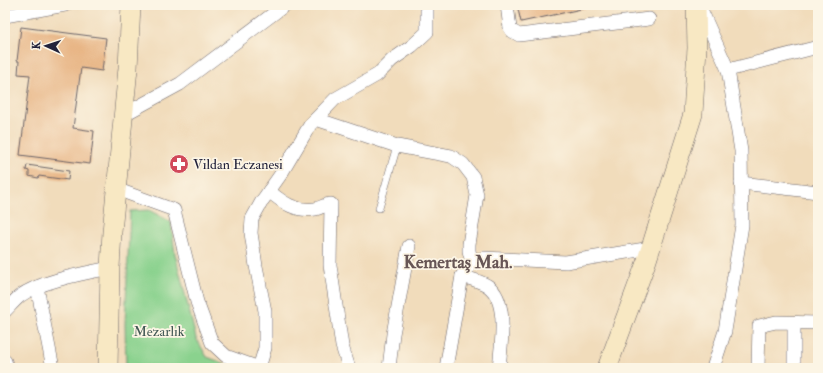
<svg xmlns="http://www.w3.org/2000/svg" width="823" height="373" viewBox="0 0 823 373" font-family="'IM FELL Double Pica',serif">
<rect width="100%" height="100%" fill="#fcf5e5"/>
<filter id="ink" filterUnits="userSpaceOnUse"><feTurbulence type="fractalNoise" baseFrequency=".025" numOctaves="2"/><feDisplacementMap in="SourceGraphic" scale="8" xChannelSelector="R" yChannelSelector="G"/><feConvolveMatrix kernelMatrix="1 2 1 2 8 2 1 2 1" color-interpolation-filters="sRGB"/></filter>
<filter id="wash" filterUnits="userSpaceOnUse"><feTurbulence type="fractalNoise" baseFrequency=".012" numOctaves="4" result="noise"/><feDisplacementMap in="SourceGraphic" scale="16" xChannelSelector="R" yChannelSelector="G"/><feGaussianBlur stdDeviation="0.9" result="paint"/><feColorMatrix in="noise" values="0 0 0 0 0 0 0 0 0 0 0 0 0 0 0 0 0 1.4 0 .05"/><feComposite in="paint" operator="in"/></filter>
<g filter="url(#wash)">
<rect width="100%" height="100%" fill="#f1dcbb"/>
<polygon fill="#8ad28e" stroke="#567a64" points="149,210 171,222 175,254 196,338 207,357 237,368 126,368 125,324 130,211"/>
<g id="blocks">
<g fill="#e8b686">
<polygon points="517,5 595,5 595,6 521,22"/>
<polygon points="21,27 106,38 102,71 81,68 73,128 94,131 90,164 20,155 30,75 18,74 19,61 17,61"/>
<polygon points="27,165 69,171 68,180 39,176 38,178 29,176 29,171 26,170"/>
</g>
</g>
</g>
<g filter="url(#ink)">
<use href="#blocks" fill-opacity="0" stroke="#6a6368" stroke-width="1"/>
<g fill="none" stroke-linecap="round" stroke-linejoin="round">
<defs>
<polyline id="lane" points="379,208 397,146"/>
<g id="street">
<polyline points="507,5 510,28 512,31 519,35 649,19"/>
<polyline points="699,5 728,70 818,47"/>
<polyline points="5,16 65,5"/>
<polyline points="123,115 180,84 285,5"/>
<polyline points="316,119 397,146 451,156 463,164 473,177 477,195 469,244 469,251 472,262"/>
<polyline points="741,183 818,192"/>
<polyline points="116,189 174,210 197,302 212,343 226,356 254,366 257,368"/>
<path d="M269,191C283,203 296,212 315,209C321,208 325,204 331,204L330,265L342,346L349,368"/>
<path d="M462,276C470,279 481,281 488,286C509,301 501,345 499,368"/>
<polyline points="37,287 53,368"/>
<path d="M5,311C10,306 15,300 20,296C40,281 86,273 110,268"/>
<polyline points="5,361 7,368"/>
<polyline points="259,368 265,348 265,311 256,266 251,233 252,219 262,201 281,174 310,125 335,99 377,75 392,60 412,46 427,32 427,5"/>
<polyline points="389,368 393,334 409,246"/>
<polyline points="446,368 462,276 472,262 484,258 566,262 651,248"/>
<polyline points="713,368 725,331 742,225 741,151 728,70"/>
<polyline points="758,368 759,326 776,322 818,323"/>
<polyline points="794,368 794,323"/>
</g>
<g id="secondary">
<polyline points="108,368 110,268 112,232 128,68 131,5"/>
<polyline points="607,368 647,260 693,114 697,48 696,5"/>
</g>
</defs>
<use href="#lane" stroke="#6a6368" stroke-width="8"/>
<use href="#street" stroke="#6a6368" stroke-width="14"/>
<use href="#secondary" stroke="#6a6368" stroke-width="20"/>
<use href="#lane" stroke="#fff" stroke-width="7"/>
<use href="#street" stroke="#fff" stroke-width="13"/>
<use href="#secondary" stroke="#f8e8c3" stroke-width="19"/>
</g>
</g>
<defs>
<symbol id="pharmacy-disc" viewBox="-11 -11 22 22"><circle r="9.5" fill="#d1495b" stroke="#fcf5e5"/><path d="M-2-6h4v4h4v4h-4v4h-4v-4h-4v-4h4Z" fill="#fff"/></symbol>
</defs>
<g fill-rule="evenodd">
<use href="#pharmacy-disc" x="168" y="153" width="22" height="22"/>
</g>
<g text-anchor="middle" stroke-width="3.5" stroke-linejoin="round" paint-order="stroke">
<g font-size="14" fill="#22223b" stroke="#fcf5e5" text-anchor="start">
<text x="193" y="169">Vildan Eczanesi</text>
</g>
<g font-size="14" fill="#415754" stroke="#fcf5e5">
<text x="159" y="336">Mezarlık</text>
</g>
<g font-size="18" font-weight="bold" fill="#675655" stroke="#fcf5e5">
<text x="458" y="268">Kemertaş Mah.</text>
</g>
</g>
<rect width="823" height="373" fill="none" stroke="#fcf5e5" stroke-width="20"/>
<g transform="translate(46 46) rotate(273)" stroke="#fcf5e5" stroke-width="3" paint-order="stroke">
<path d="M0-3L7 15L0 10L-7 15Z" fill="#22223b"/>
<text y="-6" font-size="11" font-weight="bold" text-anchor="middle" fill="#22223b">K</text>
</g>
</svg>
